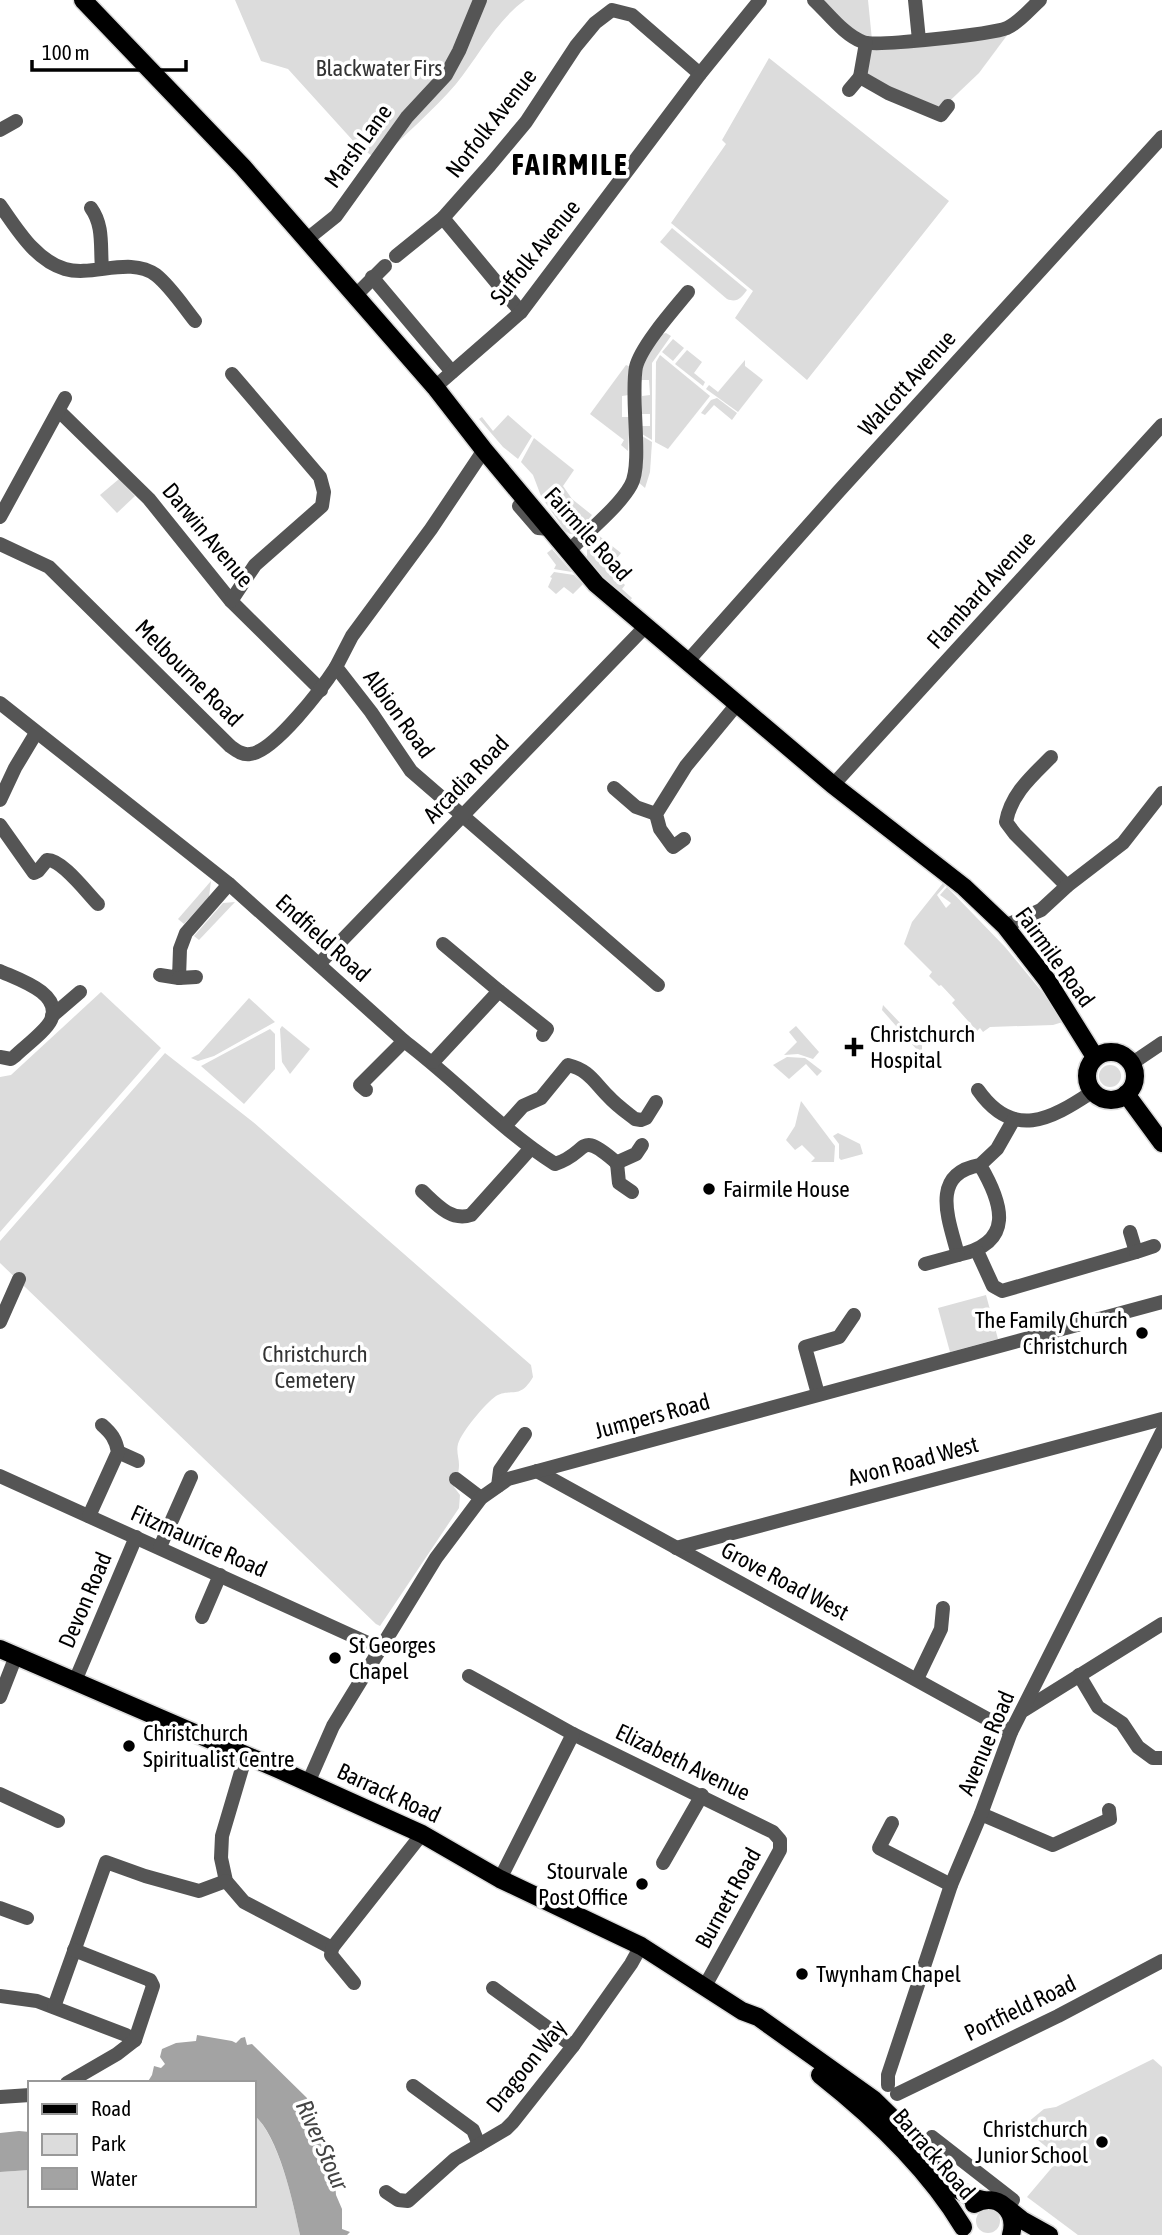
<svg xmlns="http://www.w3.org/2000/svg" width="1162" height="2235" viewBox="0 0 1162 2235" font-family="'Asap Condensed',sans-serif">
<rect width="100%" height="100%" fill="#fff"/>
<g fill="#dcdcdc">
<path d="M235,0H525C496,21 478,57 456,84C433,111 404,135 379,161L356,144L288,69L261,61Z"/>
<polygon points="819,0 868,0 872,40 857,34"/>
<polygon points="1008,34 979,73 938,112 866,76 871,48"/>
<polygon points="769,58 949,201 807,380 735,318 753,291 671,223 726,144 722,140"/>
<path d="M672,228L747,290C741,298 737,303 727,299L660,242Z"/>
<path d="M666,333L671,336L652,363V440L642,434V426H650V414H642V396L650,395L649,380H641C642,361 652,349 662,334Z"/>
<polygon points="673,339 684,348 673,361 662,352"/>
<polygon points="687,350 702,362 694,373 705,382 703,386 675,364"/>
<polygon points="660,355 710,396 668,449 655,442 656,362"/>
<polygon points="745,360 745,366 763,380 738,412 706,389 709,385 718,392"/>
<polygon points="626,365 631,367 629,395 622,396 622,417 630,417 628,451 621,445 624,440 590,414"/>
<polygon points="717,398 737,413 732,420 714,405 705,415 701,413 711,400"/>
<polygon points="508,415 532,436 518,459 503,447 479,419 482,417 493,431"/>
<polygon points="642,436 652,442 650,472 645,488 638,482"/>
<polygon points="534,438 574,470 563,486 572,499 592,515 577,533 570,534 565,531 541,496 533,475 521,462"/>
<polygon points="119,479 135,496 117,513 100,495"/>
<polygon points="598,535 621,553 608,569 625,585 622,589 632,598 629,602 607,583 587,560 587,550"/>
<polygon points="552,549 572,572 554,569 556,565 547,553"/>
<polygon points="554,572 574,575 583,584 573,594 564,587 556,594 548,587 552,578 550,577"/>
<polygon points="211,881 209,897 184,924 178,919"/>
<polygon points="943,883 945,886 937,895 946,908 951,903 940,895 947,887 1005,947 1066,1021 1053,1025 990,1027 983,1032 980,1028 977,1031 952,1003 955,1000 941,985 939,986 929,976 932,972 904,944 912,922"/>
<polygon points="235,902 199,940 194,936 223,903"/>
<polygon points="101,992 161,1048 0,1232 0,1077 11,1075"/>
<polygon points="249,998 275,1022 214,1056 198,1061 191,1058 199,1054"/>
<polygon points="883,1005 903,1026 913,1032 922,1042 922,1051 918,1051 882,1010"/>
<polygon points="282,1026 310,1049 290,1074 282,1062 280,1029"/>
<polygon points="796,1026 819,1052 813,1059 798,1054 784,1055 797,1042 789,1032"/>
<polygon points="270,1029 275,1034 275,1069 244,1104 201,1066"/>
<path d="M165,1053L253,1122L531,1365L533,1377C519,1401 511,1387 496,1396C485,1404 462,1431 458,1444C456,1451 459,1458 459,1465C459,1473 456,1480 454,1487L460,1495L459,1508L380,1626L376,1624L0,1263V1241Z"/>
<polygon points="787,1057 805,1058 822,1071 817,1076 806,1064 789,1079 773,1065"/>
<circle cx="1110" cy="1076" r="11"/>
<polygon points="801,1101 835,1146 834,1162 811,1162 815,1158 802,1145 795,1150 786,1140 795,1126"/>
<polygon points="838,1133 860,1144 863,1154 841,1160 839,1158 839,1144 833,1136"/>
<polygon points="986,1295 998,1339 950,1352 938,1308"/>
<polygon points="1153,2059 1162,2067 1162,2235 1078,2235 1027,2197 1060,2158 1022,2127 1044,2109 1056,2107"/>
<path d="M254,2115C279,2137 293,2202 300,2235H0V2172L30,2170V2205H254Z"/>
<circle cx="988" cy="2221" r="12"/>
</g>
<g fill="#a3a3a3">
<path d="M197,2035L232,2041L236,2043L241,2038L245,2037L247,2045L252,2044L307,2098L310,2114L335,2182L336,2195L342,2209V2229L350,2232L347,2235H300C293,2202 279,2136 254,2115V2083H147L152,2075L154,2066L161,2068L165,2064L160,2057L162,2049L176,2043L196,2041Z"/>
<polygon points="19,2131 30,2132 30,2170 0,2172 0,2133"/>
</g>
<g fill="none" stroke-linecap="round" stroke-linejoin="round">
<defs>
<g id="major">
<polyline points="83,0 243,167 435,387 484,450 596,584 833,785 964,887 1005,926 1047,980 1095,1057"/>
<circle cx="1111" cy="1076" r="24"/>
<polyline points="1126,1094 1162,1143"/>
<polyline points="0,1649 278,1769 422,1834 500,1879 641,1946 742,2011 758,2017 873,2099 920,2145 957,2189 971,2197 983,2200"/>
<path d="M820,2075C872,2116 928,2169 963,2227"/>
<path d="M974,2204C997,2192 1018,2210 1011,2235"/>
<polyline points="1007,2208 1022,2220 1049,2235"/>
</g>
</defs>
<use href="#major" stroke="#dbdbdb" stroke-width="21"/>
<g stroke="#555" stroke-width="14">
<path d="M814,0C828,13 844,35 863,42C876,47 992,34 1007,28C1020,22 1030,9 1040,0"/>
<polyline points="915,0 919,40"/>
<polyline points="866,43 860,77 888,93 941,115 948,106"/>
<polyline points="849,90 860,77"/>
<polyline points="0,130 16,121"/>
<path d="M0,205C17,229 35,260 65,269C93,277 130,256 156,275C171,287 183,306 195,321"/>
<path d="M91,208C104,226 100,247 102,268"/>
<polyline points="443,218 521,312"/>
<polyline points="306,240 336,216 407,117 446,75 459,51 480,0"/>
<polyline points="396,256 443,218 490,165 526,122 576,46 595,23 612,10 632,15 700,74"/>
<polyline points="372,277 452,372"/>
<polyline points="355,296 385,266"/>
<polyline points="435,387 521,312 700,74 760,0"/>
<polyline points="59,411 149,499 231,601 321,690"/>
<polyline points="484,450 431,529 352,636 336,667 371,712 411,771 658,985"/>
<polyline points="519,506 538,528 550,529"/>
<polyline points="0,517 65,398"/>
<path d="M0,544L49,567L230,746C237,751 242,755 250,754C274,752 323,687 336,667"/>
<path d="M568,552C586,533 619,507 631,485C643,464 630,397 636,367C641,346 674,309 688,292"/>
<polyline points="231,601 255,565 322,506 324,492 320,477 232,374"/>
<polyline points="687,662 839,491 1162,137"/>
<path d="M0,703L229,884L404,1041C456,1080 500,1129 555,1164C590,1153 577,1128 617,1163L619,1183L632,1192"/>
<path d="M1051,757C1031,777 1011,794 1006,822L1015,834L1067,886"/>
<polyline points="833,785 1162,425"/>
<polyline points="614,788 636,807 656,814"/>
<polyline points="0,800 15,768 36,733"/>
<path d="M0,825L34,873L38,871L47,860C62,859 87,893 98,904"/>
<polyline points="684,839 673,847 660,829 656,814 686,766 738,703"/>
<polyline points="1005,926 1041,910 1067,886 1123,843 1162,793"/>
<polyline points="443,944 499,991"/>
<polyline points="319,964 646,626"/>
<path d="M0,971C17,979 63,993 51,1020C46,1031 24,1047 15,1056L11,1059L0,1057"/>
<polyline points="160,975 179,978 180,949 186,933 229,884"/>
<polyline points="179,978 196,977"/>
<polyline points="52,1016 80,992"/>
<polyline points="433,1062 499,991 547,1029 543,1035"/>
<polyline points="1131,1064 1162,1043"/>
<polyline points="366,1090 360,1085 404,1041"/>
<path d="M978,1090C1013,1140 1050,1120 1092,1092"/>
<path d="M505,1126L523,1106L541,1098L568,1065C589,1070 594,1082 608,1096C616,1105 626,1112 635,1119L641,1120L646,1118L656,1102"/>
<polyline points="616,1163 636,1154 642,1145"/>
<path d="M980,1165C929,1174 949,1220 958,1255C1015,1243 1003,1204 980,1165L997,1149L1014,1119"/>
<path d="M422,1191C436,1204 451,1222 471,1215L531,1148"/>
<polyline points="977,1251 993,1286 1002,1291 1136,1252 1130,1232"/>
<polyline points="1136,1252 1154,1246"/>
<polyline points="925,1264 958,1255"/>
<polyline points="0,1322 19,1279"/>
<polyline points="818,1394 805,1347 839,1337 854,1315"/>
<polyline points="118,1452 138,1461"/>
<polyline points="537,1471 1011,1732"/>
<polyline points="0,1476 379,1648"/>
<polyline points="456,1479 481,1498"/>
<polyline points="498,1486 500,1470 525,1434"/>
<path d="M89,1516L118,1452C116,1439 111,1433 102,1425"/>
<polyline points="160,1547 191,1477"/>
<polyline points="676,1548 1162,1419"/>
<polyline points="202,1617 220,1575"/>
<polyline points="1079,1675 1098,1707 1122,1723 1138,1747 1153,1758 1162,1758"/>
<polyline points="469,1676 573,1734 773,1832 780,1840 780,1850 705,1986"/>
<polyline points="917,1679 941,1629 943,1608"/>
<polyline points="75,1681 136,1537"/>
<polyline points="0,1697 16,1656"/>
<polyline points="1024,1710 1162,1624"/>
<polyline points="246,1755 222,1836 221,1858 226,1881 244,1902 332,1948 331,1955 354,1983"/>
<polyline points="308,1783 333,1726 436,1558 481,1498 508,1479 1162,1302"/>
<polyline points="0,1794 58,1821"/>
<polyline points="981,1814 1053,1845 1110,1819 1109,1810"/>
<polyline points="892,1823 879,1848 951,1885"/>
<polyline points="663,1863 702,1795"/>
<polyline points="500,1879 573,1734"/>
<polyline points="0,1908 27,1918"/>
<polyline points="332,1948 422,1834"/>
<polyline points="493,1988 573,2046"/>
<polyline points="0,1996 37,2001 126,2035 135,2040"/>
<polyline points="54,2007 106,1862 145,1876 199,1891 226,1881"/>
<polyline points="67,2083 117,2054 135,2040 153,1986 150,1980 74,1950"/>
<polyline points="888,2085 888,2075 951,1885 981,1814 1011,1732 1162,1432"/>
<polyline points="413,2086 473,2130 479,2145"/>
<polyline points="897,2094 1058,2016 1162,1961"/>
<polyline points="0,2097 30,2095"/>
<polyline points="932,2137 1013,2200"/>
<polyline points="386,2192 398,2200 408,2201 455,2159 506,2129 513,2122 573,2046 631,1964 641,1946"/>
</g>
<use href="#major" stroke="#000" stroke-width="18"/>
</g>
<g fill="#000" stroke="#fff" stroke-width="2.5">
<path d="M850.5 1036.5h7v7h7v7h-7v7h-7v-7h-7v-7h7z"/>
<circle cx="709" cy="1189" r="7"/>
<circle cx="1142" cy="1333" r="7"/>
<circle cx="335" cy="1658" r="7"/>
<circle cx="129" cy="1746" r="7"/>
<circle cx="642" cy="1884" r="7"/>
<circle cx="802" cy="1974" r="7"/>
<circle cx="1102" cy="2142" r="7"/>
</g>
<g text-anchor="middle" stroke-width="7" stroke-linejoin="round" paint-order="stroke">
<g font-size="23" fill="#333" stroke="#fff">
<text x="379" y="76">Blackwater Firs</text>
<text x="315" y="1362">Christchurch<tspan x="315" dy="26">Cemetery</tspan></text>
</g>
<g font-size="23" fill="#000" stroke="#fff">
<text transform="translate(491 123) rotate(-52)" y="8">Norfolk Avenue</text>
<text transform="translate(358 146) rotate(-54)" y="8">Marsh Lane</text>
<text transform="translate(535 252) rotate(-51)" y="8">Suffolk Avenue</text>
<text transform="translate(907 383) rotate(-48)" y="8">Walcott Avenue</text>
<text transform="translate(588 534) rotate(48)" y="8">Fairmile Road</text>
<text transform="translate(208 535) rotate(50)" y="8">Darwin Avenue</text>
<text transform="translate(981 590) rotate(-48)" y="8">Flambard Avenue</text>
<text transform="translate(189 673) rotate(45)" y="8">Melbourne Road</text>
<text transform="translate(399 714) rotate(54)" y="8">Albion Road</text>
<text transform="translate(466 779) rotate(-46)" y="8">Arcadia Road</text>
<text transform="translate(323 938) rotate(42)" y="8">Endfield Road</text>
<text transform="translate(1055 957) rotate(54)" y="8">Fairmile Road</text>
<text transform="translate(652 1416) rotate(-15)" y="8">Jumpers Road</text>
<text transform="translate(913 1461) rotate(-15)" y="8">Avon Road West</text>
<text transform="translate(199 1541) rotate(24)" y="8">Fitzmaurice Road</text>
<text transform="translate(785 1581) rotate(28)" y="8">Grove Road West</text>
<text transform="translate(85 1600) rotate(-67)" y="8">Devon Road</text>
<text transform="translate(986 1743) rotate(-67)" y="8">Avenue Road</text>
<text transform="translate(683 1762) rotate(26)" y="8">Elizabeth Avenue</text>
<text transform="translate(389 1793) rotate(25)" y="8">Barrack Road</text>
<text transform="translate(728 1898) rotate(-61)" y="8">Burnett Road</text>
<text transform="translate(1020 2008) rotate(-26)" y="8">Portfield Road</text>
<text transform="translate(526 2066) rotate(-51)" y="8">Dragoon Way</text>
<text transform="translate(934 2154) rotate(49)" y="8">Barrack Road</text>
</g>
<g font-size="23" fill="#000" stroke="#fff" text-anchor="start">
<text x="870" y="1042">Christchurch<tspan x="870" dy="26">Hospital</tspan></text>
<text x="723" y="1197">Fairmile House</text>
<text x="1128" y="1328" text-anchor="end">The Family Church<tspan x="1128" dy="26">Christchurch</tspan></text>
<text x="349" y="1653">St Georges<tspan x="349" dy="26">Chapel</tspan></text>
<text x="143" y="1741">Christchurch<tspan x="143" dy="26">Spiritualist Centre</tspan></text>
<text x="628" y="1879" text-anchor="end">Stourvale<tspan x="628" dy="26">Post Office</tspan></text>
<text x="816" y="1982">Twynham Chapel</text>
<text x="1088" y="2137" text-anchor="end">Christchurch<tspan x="1088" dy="26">Junior School</tspan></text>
</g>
<g font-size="24" font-style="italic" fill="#444" stroke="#fff">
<text transform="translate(322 2145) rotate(66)" y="8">River Stour</text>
</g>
<g font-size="30" font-weight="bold" letter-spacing="2" fill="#000" stroke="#fff">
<text x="570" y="175">FAIRMILE</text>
</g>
</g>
<rect x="28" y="2081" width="228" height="126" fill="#ffffff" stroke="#999999" stroke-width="2"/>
<rect x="42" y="2104" width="35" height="10" fill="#000000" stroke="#999999" stroke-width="2"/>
<text x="91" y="2116" font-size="21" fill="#000000">Road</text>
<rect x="42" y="2134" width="35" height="21" fill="#dcdcdc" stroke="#999999" stroke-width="2"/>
<text x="91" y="2151" font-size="21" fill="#000000">Park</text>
<rect x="42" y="2168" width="35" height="21" fill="#a3a3a3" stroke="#999999" stroke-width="2"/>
<text x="91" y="2186" font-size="21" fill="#000000">Water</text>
<path d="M32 60v10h154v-10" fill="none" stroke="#000000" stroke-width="3.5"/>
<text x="42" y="60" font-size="21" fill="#000000" stroke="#ffffff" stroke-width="5" paint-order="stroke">100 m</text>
</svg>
